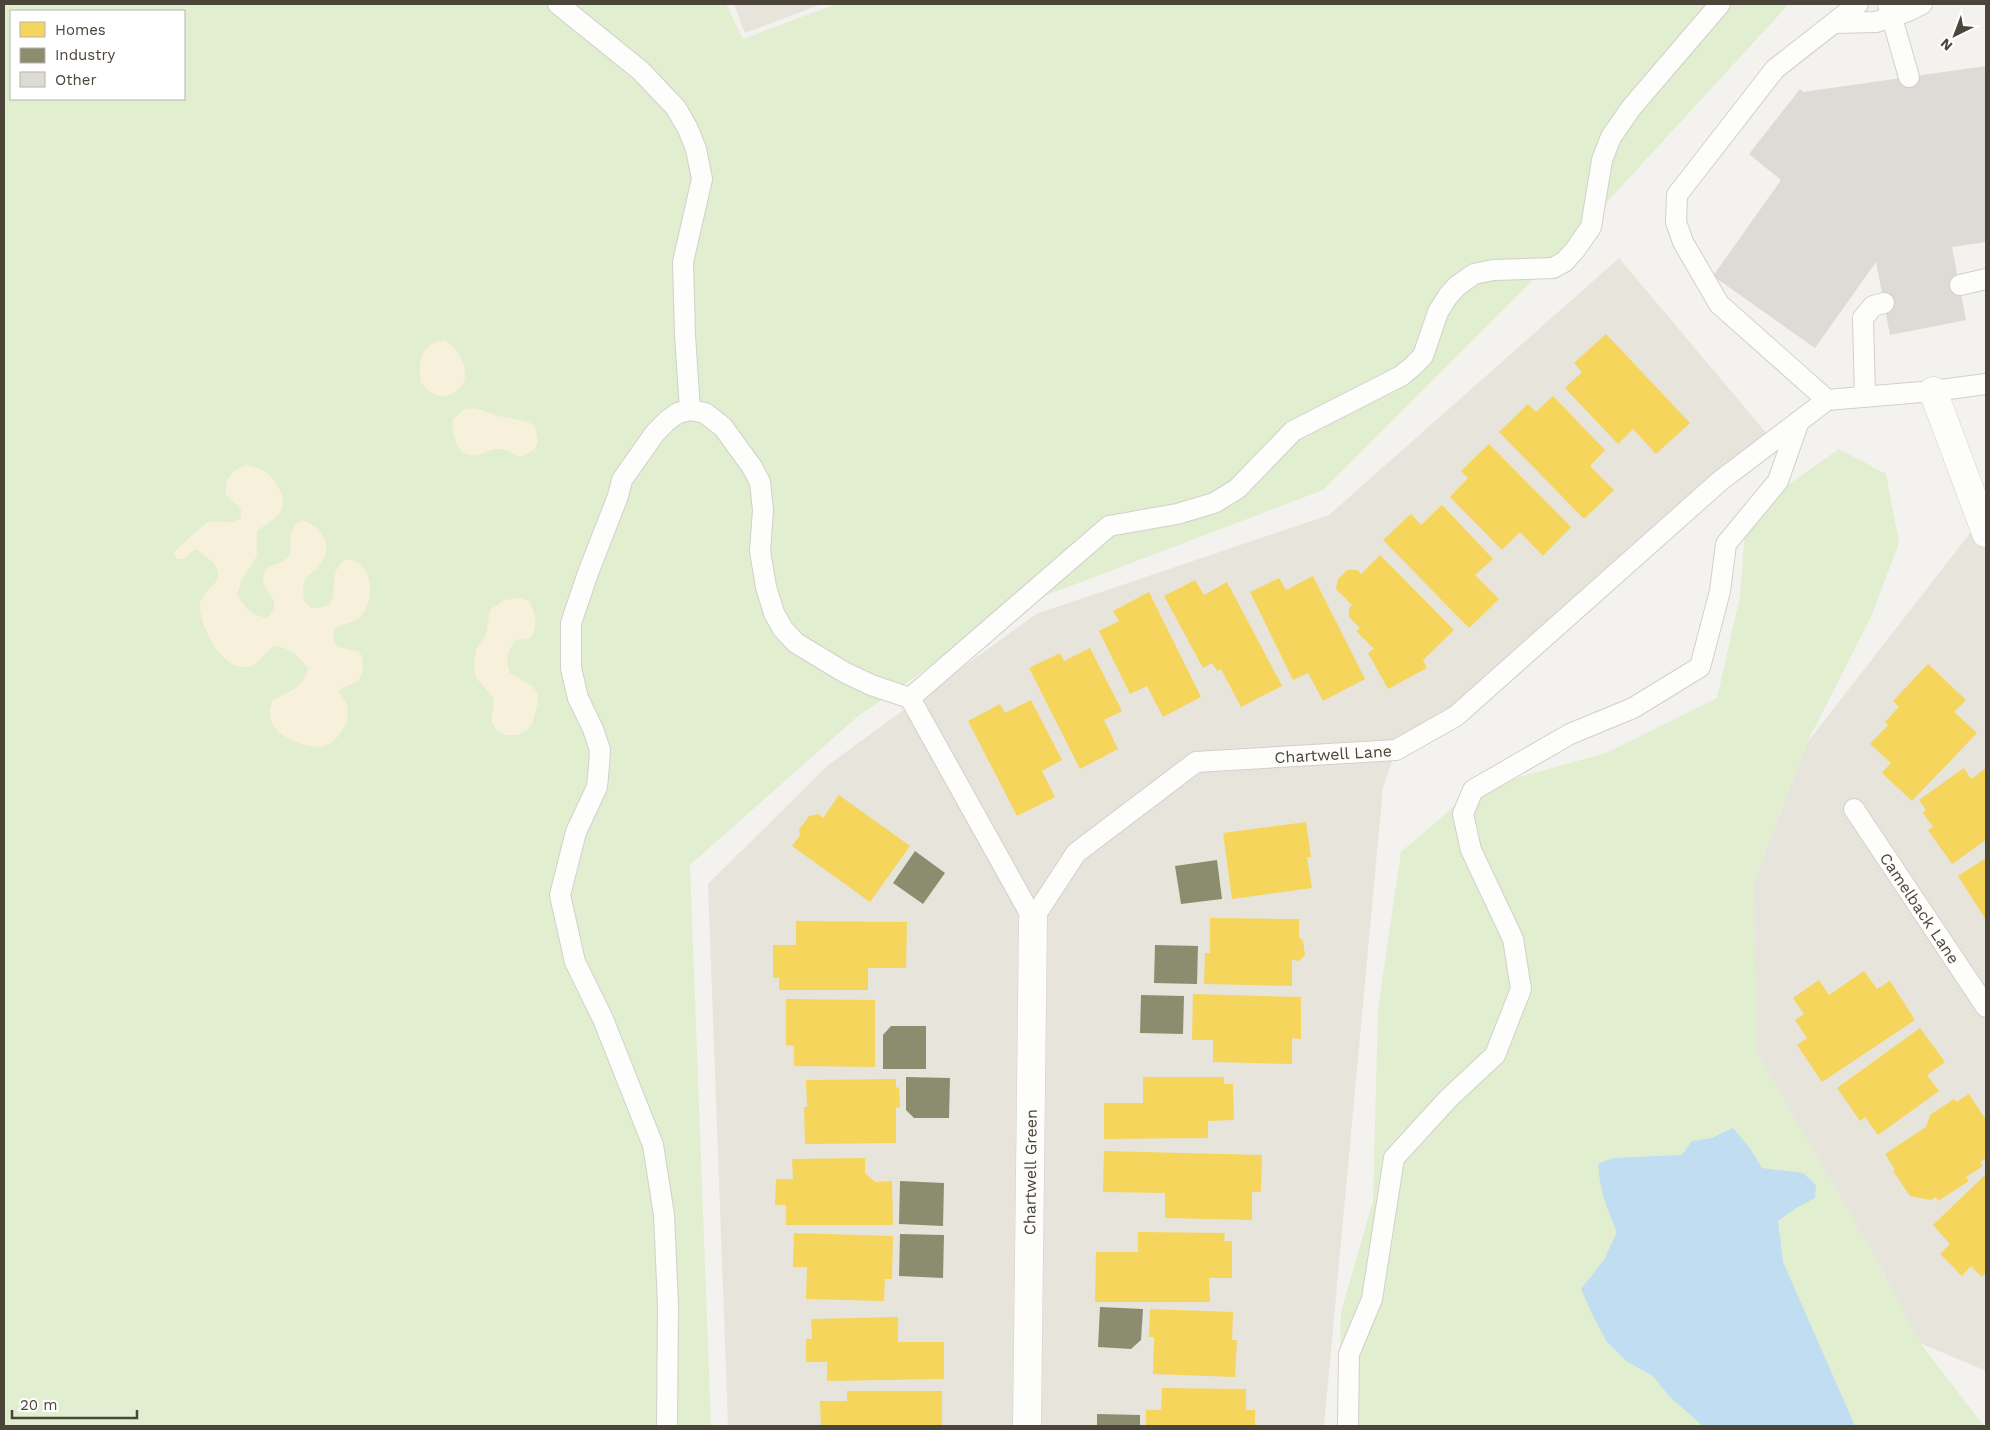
<svg xmlns="http://www.w3.org/2000/svg" width="1990" height="1430" viewBox="0 0 1990 1430" font-family="'Work Sans',sans-serif">
<rect width="100%" height="100%" fill="#f4f2ee"/>
<g fill="#e7e4dc">
<polygon points="734,4 822,4 745,33"/>
<polygon points="1619,258 1773,441 1456,716 1396,750 1383,788 1324,1426 728,1426 708,884 828,765 1036,614 1329,515"/>
<polygon points="1981,519 1986,533 1986,1371 1920,1343 1874,1255 1756,1052 1754,882 1807,743"/>
</g>
<g fill="#e1eecf" fill-rule="evenodd">
<path d="M4,4H726L743,39L836,4H1792H1789L1562,251L1323,490L1018,606L857,717L690,865L711,1426H4ZM11,11H184V99H11Z"/>
<polygon points="1839,449 1886,474 1899,543 1871,617 1807,743 1754,882 1756,1052 1874,1255 1920,1343 1984,1426 1339,1426 1341,1312 1373,1201 1378,1009 1401,852 1473,790 1606,753 1717,698 1740,596 1745,531 1778,492"/>
</g>
<g fill="#f7f0da">
<path d="M445,340C457,348 471,369 463,384C459,392 450,394 443,397L431,393L421,383C418,362 420,343 445,340Z"/>
<path d="M475,408L499,416L528,422L535,426L538,443L534,450L520,457C513,455 508,449 499,449C491,449 485,453 477,455C457,459 451,434 453,419L465,409Z"/>
<path d="M246,465C252,466 258,467 264,471C275,477 288,498 281,511C276,519 265,525 257,531V555L252,565L242,579L237,594C244,608 252,615 267,618C287,598 259,593 263,576C266,564 277,566 285,560C298,551 280,534 302,520C322,527 335,546 320,565C316,571 307,574 304,582C302,587 304,596 304,601L311,608C340,609 331,593 335,574C336,570 339,566 341,562L348,559C351,560 357,561 359,563C375,576 373,605 359,618C352,624 343,623 334,629L333,639L338,647L360,652C367,670 363,684 343,687L339,693C341,696 345,699 346,702C354,719 337,746 319,747C300,747 268,734 270,711C270,708 272,703 273,700C289,692 304,688 308,668C298,656 291,648 274,646C267,651 259,663 251,666C224,675 202,630 200,609C198,591 220,586 218,573C217,563 203,554 195,549L184,559H177L173,553C180,547 203,523 210,522C223,520 227,526 241,518V509L226,495C224,479 230,471 246,465Z"/>
<path d="M520,598L529,601C536,614 538,625 531,638L516,640C507,651 505,659 510,673L532,686L537,692L538,703L532,724L526,731L518,735H505L496,730L491,720L494,704L493,697L476,678L474,666L476,649L486,634L490,610L504,600Z"/>
</g>
<path fill="#c0ddf1" d="M1733,1128L1749,1147L1762,1168L1803,1173L1816,1185L1815,1198L1796,1208L1778,1221L1783,1262L1855,1426H1703L1670,1397L1653,1376L1626,1361L1607,1342L1593,1316L1581,1289L1604,1260L1617,1232C1606,1207 1600,1191 1598,1164L1613,1158L1682,1155L1692,1141L1712,1138Z"/>
<g fill="#f6d55c">
<polygon points="1606,334 1690,423 1656,454 1633,429 1618,444 1565,388 1582,372 1574,363"/>
<polygon points="1553,396 1605,450 1590,466 1614,490 1584,519 1499,432 1528,404 1536,412"/>
<polygon points="1489,444 1571,527 1543,556 1520,532 1502,550 1450,497 1468,478 1461,471"/>
<polygon points="1442,505 1493,559 1475,575 1499,599 1469,628 1383,540 1411,514 1421,525"/>
<polygon points="1380,555 1454,630 1423,660 1427,668 1388,689 1368,653 1374,649 1356,631 1360,628 1349,617 1349,608 1352,605 1336,589 1338,579 1347,570 1358,570 1361,574"/>
<polygon points="1313,576 1365,679 1323,701 1308,673 1293,680 1250,592 1279,578 1286,590"/>
<polygon points="1195,580 1204,595 1227,582 1282,686 1241,707 1221,669 1217,671 1212,663 1203,668 1164,596"/>
<polygon points="1149,592 1201,697 1163,717 1147,686 1130,694 1099,631 1119,621 1113,611"/>
<polygon points="1090,648 1122,711 1104,720 1118,749 1080,769 1029,668 1060,653 1064,661"/>
<polygon points="1928,664 1966,700 1954,712 1977,733 1912,801 1882,773 1891,763 1870,744 1888,725 1885,722 1899,707 1893,701"/>
<polygon points="1031,700 1062,760 1042,771 1055,797 1017,816 968,721 1000,704 1005,713"/>
<polygon points="1964,768 1971,779 1986,768 1986,840 1952,864 1928,830 1933,827 1923,813 1926,810 1919,800"/>
<polygon points="839,795 910,846 870,902 792,846 800,835 799,830 809,816 818,814 823,818"/>
<polygon points="1306,822 1311,857 1307,857 1312,888 1232,899 1223,833"/>
<polygon points="1986,858 1986,920 1958,876"/>
<polygon points="1210,918 1299,919 1299,937 1303,941 1305,955 1299,961 1292,960 1292,986 1204,984 1205,953 1210,953"/>
<polygon points="796,921 907,922 906,968 868,968 868,990 779,990 779,978 773,978 773,945 796,945"/>
<polygon points="1864,971 1877,989 1890,981 1915,1020 1822,1082 1797,1045 1807,1038 1795,1020 1804,1014 1793,998 1819,980 1829,995"/>
<polygon points="1193,994 1301,997 1301,1039 1292,1038 1292,1064 1213,1062 1213,1040 1192,1040"/>
<polygon points="786,999 875,1000 875,1067 794,1066 794,1046 786,1045"/>
<polygon points="1920,1028 1945,1062 1927,1075 1939,1091 1878,1135 1865,1117 1860,1121 1837,1088"/>
<polygon points="1143,1077 1224,1077 1224,1084 1233,1084 1234,1120 1208,1121 1208,1138 1104,1139 1104,1103 1143,1103"/>
<polygon points="896,1079 896,1087 899,1088 900,1107 896,1108 896,1143 805,1144 804,1107 807,1107 806,1080"/>
<polygon points="1969,1094 1986,1120 1986,1158 1980,1162 1983,1166 1966,1177 1969,1181 1938,1201 1936,1197 1931,1200 1910,1196 1893,1171 1895,1170 1885,1154 1926,1127 1930,1115 1954,1099 1956,1102"/>
<polygon points="1104,1151 1262,1155 1261,1192 1252,1192 1252,1220 1165,1218 1165,1193 1103,1192"/>
<polygon points="865,1158 865,1173 875,1182 892,1181 893,1225 786,1225 786,1205 775,1205 776,1179 793,1179 792,1159"/>
<polygon points="1986,1174 1986,1272 1982,1277 1971,1266 1962,1276 1940,1254 1950,1244 1933,1225"/>
<polygon points="1138,1232 1225,1233 1224,1241 1232,1241 1232,1278 1209,1278 1210,1302 1095,1302 1096,1252 1138,1252"/>
<polygon points="794,1233 893,1236 892,1279 885,1279 884,1301 806,1299 807,1267 793,1267"/>
<polygon points="1150,1309 1233,1312 1232,1340 1237,1340 1235,1377 1153,1374 1154,1337 1149,1337"/>
<polygon points="898,1317 898,1342 944,1342 944,1379 827,1381 827,1362 806,1362 806,1339 812,1339 811,1319"/>
<polygon points="1162,1388 1246,1389 1246,1410 1255,1410 1255,1426 1146,1426 1146,1410 1161,1410"/>
<polygon points="847,1391 942,1391 942,1426 821,1426 820,1401 847,1401"/>
</g>
<g fill="#8c8c6e">
<polygon points="915,851 945,873 923,904 893,883"/>
<polygon points="1217,860 1222,899 1181,904 1175,866"/>
<polygon points="1155,945 1198,946 1197,984 1154,983"/>
<polygon points="1141,995 1184,996 1183,1034 1140,1033"/>
<polygon points="891,1026 926,1026 926,1069 883,1069 883,1035"/>
<polygon points="906,1077 950,1078 949,1118 914,1118 906,1110"/>
<polygon points="900,1181 944,1183 943,1226 899,1224"/>
<polygon points="900,1234 944,1235 943,1278 899,1276"/>
<polygon points="1100,1307 1143,1309 1141,1340 1131,1349 1098,1347"/>
<polygon points="1097,1414 1140,1415 1140,1426 1097,1426"/>
</g>
<polygon fill="#dedbd6" points="1986,66 1986,242 1952,247 1966,320 1890,335 1876,262 1815,348 1713,276 1781,180 1749,154 1800,89 1803,92"/>
<g fill="none" stroke-linecap="round" stroke-linejoin="round">
<defs>
<g id="service">
<polyline points="558,4 641,71 676,108 688,129 696,149 702,179 683,262 685,335 690,410"/>
<polyline points="1888,4 1909,77"/>
<polyline points="1834,23 1876,22 1908,11 1922,4"/>
<polyline points="1960,285 1986,279"/>
<polyline points="1865,397 1863,318 1873,306 1884,303"/>
<polyline points="1827,400 1719,304 1683,242 1676,222 1677,195 1775,69 1858,4"/>
<polyline points="910,698 1109,526 1177,514 1214,503 1237,489 1293,431 1401,376 1412,367 1423,356 1438,312 1448,296 1457,286 1474,274 1493,270 1553,268 1564,262 1575,250 1591,227 1602,160 1611,137 1631,108 1720,4"/>
<path id="s1" d="M1854,809L1986,1007"/>
<path id="s2" d="M667,1426L668,1305L664,1215L653,1145L603,1019L575,962L560,895L576,832L597,787L599,765L600,750L593,729L578,698L571,668V623L588,573L618,496L622,480L655,433L668,420L678,413L690,410L705,413L723,427L752,467L760,482L763,510L760,551L766,587L774,613L783,629L796,643L844,672L871,685L910,698L1033,919L1076,853L1196,762L1396,750L1456,716L1720,481L1827,400L1933,391L1986,384"/>
<polyline points="1348,1426 1349,1354 1372,1299 1394,1158 1449,1098 1495,1055 1521,989 1513,939 1471,850 1463,814 1473,790 1570,734 1633,708 1700,667 1720,591 1726,544 1778,481 1799,421"/>
</g>
<g id="minor">
<polyline points="1933,391 1986,533"/>
<path id="s3" d="M1027,1426L1033,919"/>
</g>
</defs>
<use href="#service" stroke="#d2d0cb" stroke-width="22"/>
<use href="#minor" stroke="#d2d0cb" stroke-width="29"/>
<use href="#service" stroke="#fdfdfc" stroke-width="20"/>
<use href="#minor" stroke="#fdfdfc" stroke-width="28"/>
</g>
<g text-anchor="middle" stroke-width="5" stroke-linejoin="round" paint-order="stroke">
<g font-size="16" fill="#4b4439" stroke="#fff">
<text dy="6" stroke="none"><textPath href="#s2" startOffset="2108">Chartwell Lane</textPath></text>
<text dy="6" stroke="none"><textPath href="#s1" startOffset="119">Camelback Lane</textPath></text>
<text dy="6" stroke="none"><textPath href="#s3" startOffset="254">Chartwell Green</textPath></text>
</g>
</g>
<rect width="1990" height="1430" fill="none" stroke="#4b4439" stroke-width="10"/>
<rect x="10" y="10" width="175" height="90" fill="#ffffff" stroke="#b7b4b0"/>
<rect x="20" y="22" width="25" height="15" fill="#f6d55c" stroke="#b7b4b0"/>
<text x="55" y="35" font-size="15" fill="#4b4439">Homes</text>
<rect x="20" y="48" width="25" height="15" fill="#8c8c6e" stroke="#b7b4b0"/>
<text x="55" y="60" font-size="15" fill="#4b4439">Industry</text>
<rect x="20" y="72" width="25" height="15" fill="#dedbd6" stroke="#b7b4b0"/>
<text x="55" y="85" font-size="15" fill="#4b4439">Other</text>
<g transform="translate(1955 35) rotate(222)" stroke="#ffffff" stroke-width="4" paint-order="stroke">
<path d="M0-4L9 19L0 12L-9 19Z" fill="#4b4439"/>
<text y="-8" font-size="14" font-weight="bold" text-anchor="middle" fill="#4b4439">N</text>
</g>
<path d="M12 1410v8h125v-8" fill="none" stroke="#4b4439" stroke-width="2.5"/>
<text x="20" y="1410" font-size="15" fill="#4b4439" stroke="#ffffff" stroke-width="4" paint-order="stroke">20 m</text>
</svg>
